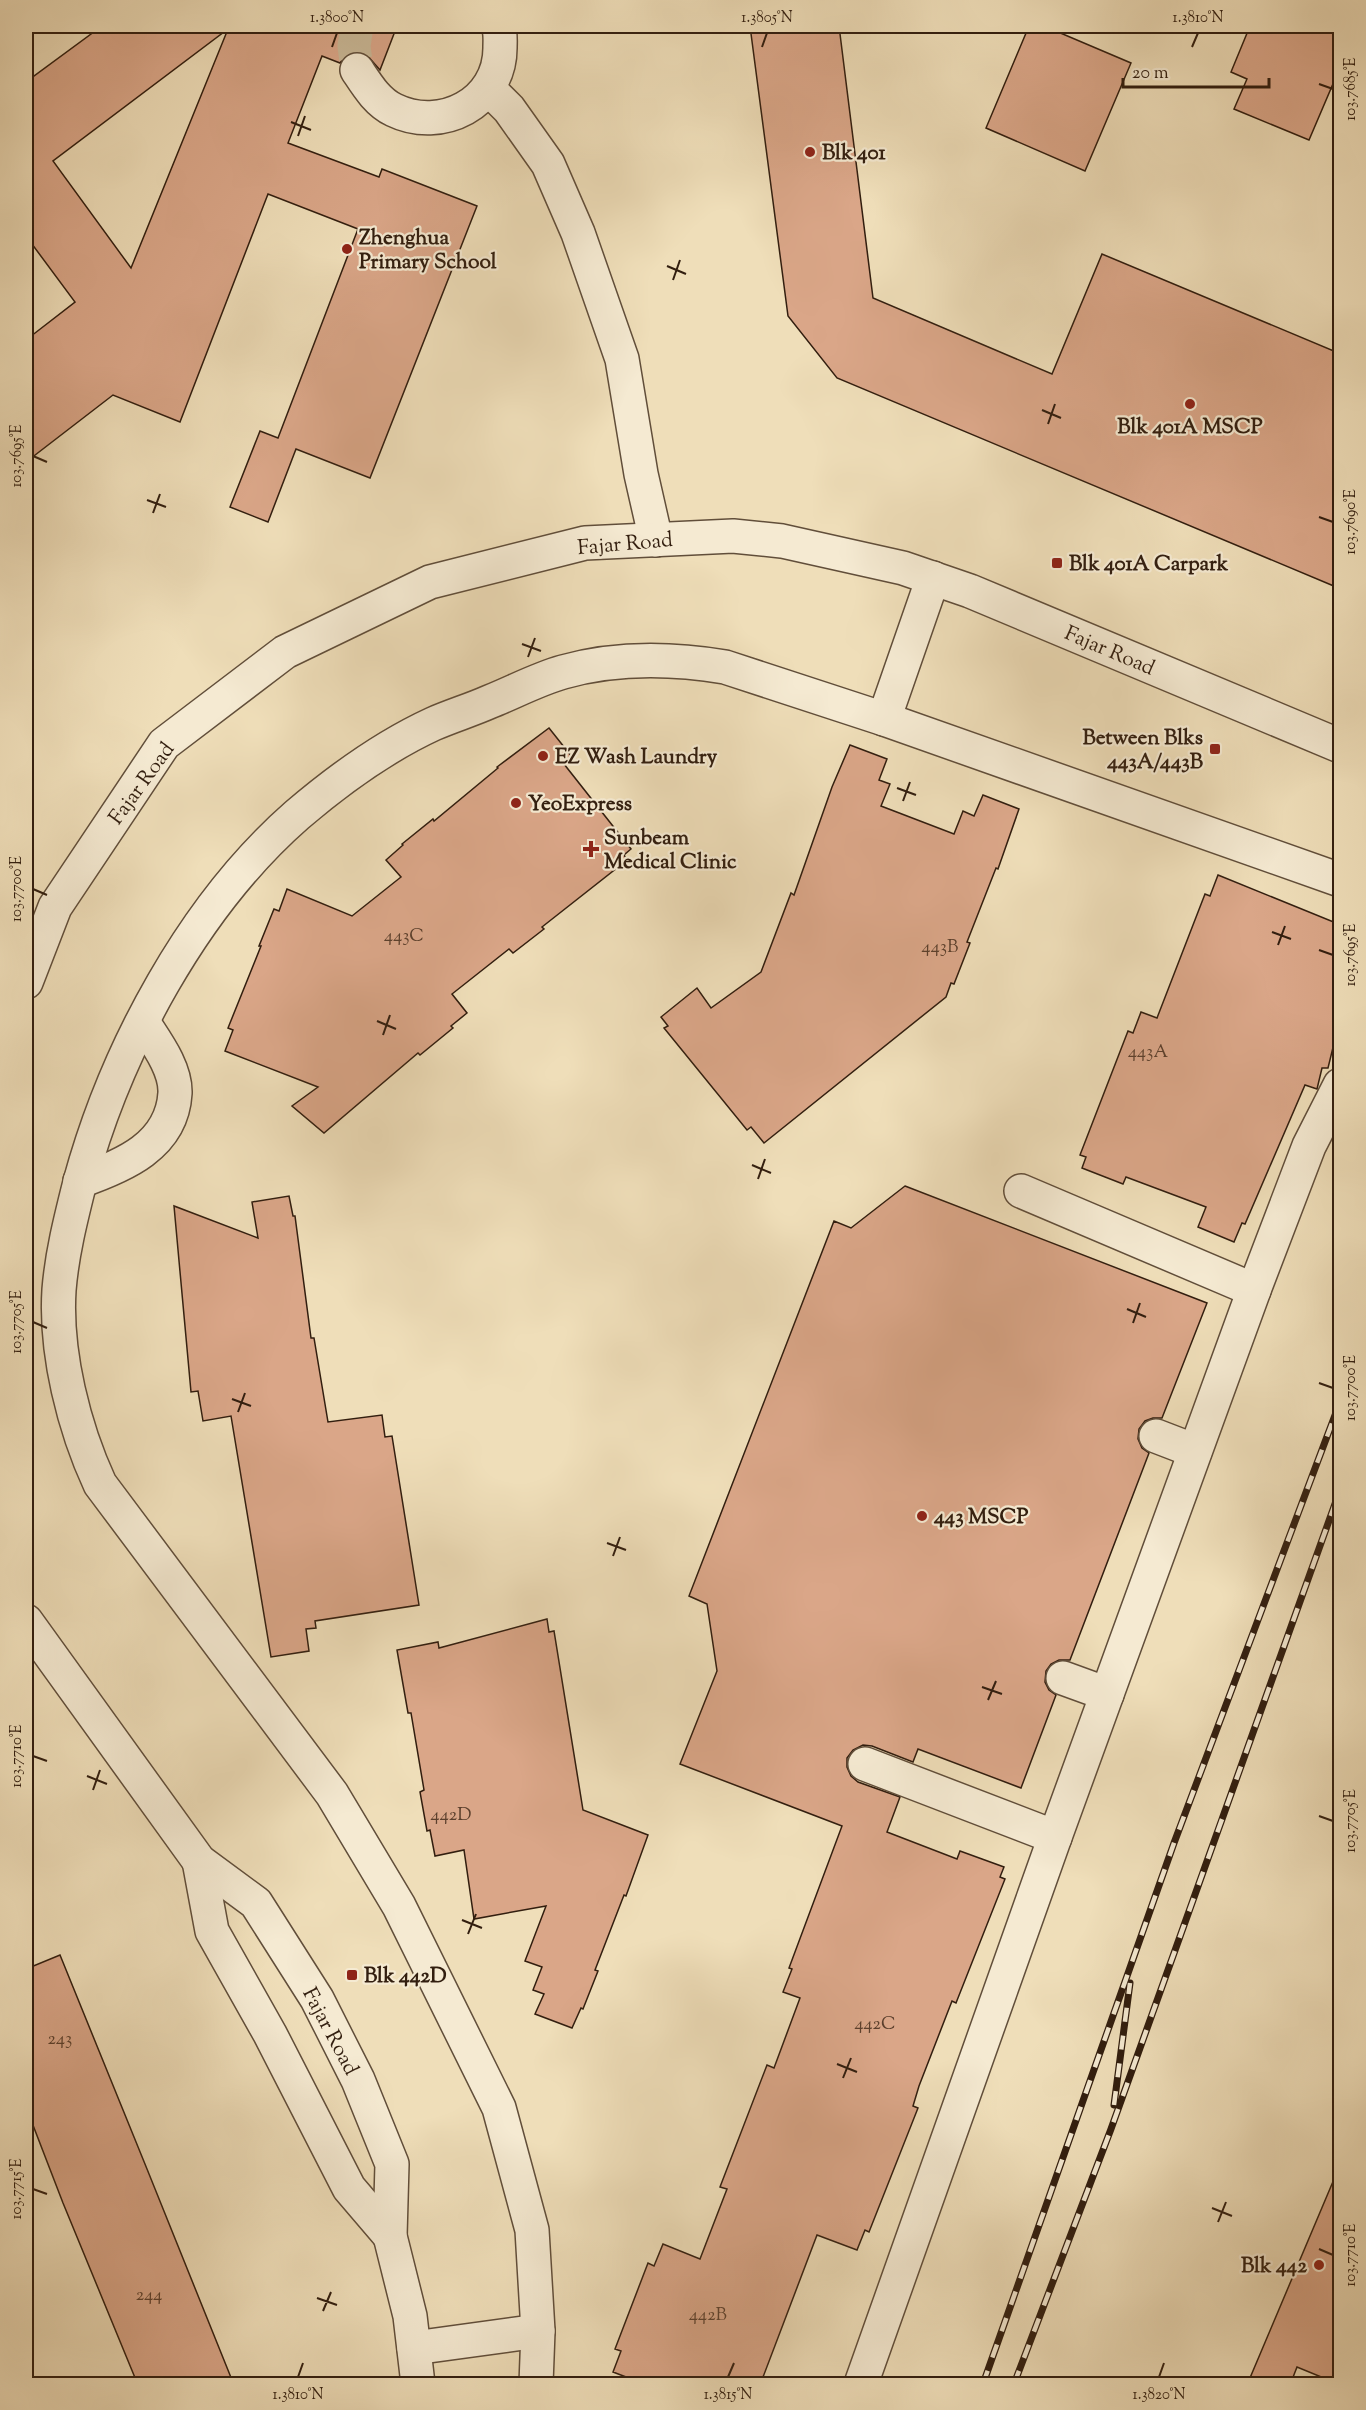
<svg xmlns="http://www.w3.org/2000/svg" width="1366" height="2410" viewBox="0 0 1366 2410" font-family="'Sorts Mill Goudy',serif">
<rect width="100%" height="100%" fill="#efdeb9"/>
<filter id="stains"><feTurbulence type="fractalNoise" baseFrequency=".00333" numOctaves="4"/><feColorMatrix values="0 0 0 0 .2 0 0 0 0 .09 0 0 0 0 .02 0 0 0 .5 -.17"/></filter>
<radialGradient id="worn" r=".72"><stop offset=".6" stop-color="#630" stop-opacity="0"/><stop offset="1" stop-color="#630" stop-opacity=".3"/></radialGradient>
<g fill="#daa688" stroke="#321e0f" stroke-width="1.5" fill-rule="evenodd">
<path d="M102,26H397L380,70L365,53L355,51L347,54L340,63L322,56L288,143L379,177L382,169L477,206L370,478L296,449L268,522L230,507L260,431L278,438L358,229L268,194L180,422L113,395L26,462V340L75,302L26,236V82ZM228,29L131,268L53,161Z"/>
<polygon points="750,26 839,26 873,298 1052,374 1102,254 1341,354 1341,589 837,378 788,316"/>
<polygon points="1029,26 1044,26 1131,63 1085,171 986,128"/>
<polygon points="1250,26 1341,26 1341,65 1309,140 1234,109 1247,79 1231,72"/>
<polygon points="549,728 572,757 564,764 631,849 624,855 627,860 542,927 544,929 513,953 509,949 452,994 467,1013 451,1026 453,1028 420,1055 418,1053 324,1133 292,1106 318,1087 225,1051 233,1030 228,1028 261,946 259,946 274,909 279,911 287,889 352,916 401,877 386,860 403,845 402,844 433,819 434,821 498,768 497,767"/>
<polygon points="850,745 887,759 879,780 890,784 881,806 954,834 963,811 974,816 983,795 1019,809 998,869 996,868 967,942 970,943 954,984 951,983 946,997 764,1143 751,1127 747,1130 664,1028 668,1026 661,1017 697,988 711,1008 761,972 791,893 794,895 832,787"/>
<polygon points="1218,875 1341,925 1341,991 1333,1024 1338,1027 1328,1068 1322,1068 1317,1089 1305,1085 1245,1224 1242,1223 1234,1242 1198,1227 1206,1207 1126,1177 1123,1184 1082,1168 1086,1157 1080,1155 1128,1031 1133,1033 1141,1012 1157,1018 1205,894 1210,896"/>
<polygon points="905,1186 1207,1303 1162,1418 1153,1418 1145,1421 1139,1429 1138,1439 1142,1448 1149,1453 1070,1660 1059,1660 1051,1664 1046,1671 1045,1682 1049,1690 1056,1695 1021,1788 918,1749 913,1762 872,1746 863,1745 853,1750 847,1758 847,1767 851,1776 858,1782 900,1797 887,1832 957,1859 960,1851 1004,1867 1000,1877 1005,1879 956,2003 952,2001 919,2086 913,2106 918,2108 869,2232 865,2230 857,2250 817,2235 760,2385 647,2385 613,2372 621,2351 615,2349 648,2263 654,2266 663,2244 700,2259 727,2189 720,2187 767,2065 774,2068 800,1998 783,1992 792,1969 789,1968 842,1826 680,1764 717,1671 707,1604 689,1596 834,1221 851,1228"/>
<polygon points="289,1196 293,1216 295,1216 311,1338 314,1338 328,1422 382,1415 385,1437 392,1436 419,1605 315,1621 316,1628 306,1629 309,1651 271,1657 231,1416 203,1421 198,1391 191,1392 174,1206 258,1238 252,1202"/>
<polygon points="547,1619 549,1632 554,1631 583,1810 648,1835 626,1896 624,1895 595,1970 598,1971 583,2009 581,2008 572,2028 535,2014 544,1994 533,1990 542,1967 525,1961 546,1906 474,1919 464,1850 435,1856 430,1830 427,1831 420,1792 424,1790 411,1713 408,1713 397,1650 438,1642 439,1648"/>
<polygon points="60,1955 147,2169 234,2385 138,2385 63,2203 26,2107 26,1969"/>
<polygon points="1340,2165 1341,2360 1331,2381 1297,2367 1290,2385 1247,2385"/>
</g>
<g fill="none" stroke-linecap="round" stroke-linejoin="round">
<polyline stroke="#c9b897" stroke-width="33" stroke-dasharray="33 16" stroke-linecap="butt" points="357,26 354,46 357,70"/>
<defs>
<g id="minor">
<path d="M357,70C367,85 377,102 394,110C441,133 500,103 500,48C500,40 501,33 498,26"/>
<polyline points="488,88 509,109 548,164 578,233 622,359 641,474 656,540"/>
<polyline points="884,719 933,578"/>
<polyline points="26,982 55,907 164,744 285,652 430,582 585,543 733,536 782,541 903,568 970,591 1340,746"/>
<path d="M80,1181C123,1166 172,1146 175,1093C176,1068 155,1041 143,1022"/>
<polyline points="1021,1191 1254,1290"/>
<polyline points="1156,1436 1195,1451"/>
<polyline points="26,1621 199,1861 256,1903 317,1999 358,2080 392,2164 390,2236 410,2316 418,2384"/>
<polyline points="1063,1678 1107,1694"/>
<polyline points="865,1764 1055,1837"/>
<polyline points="199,1861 212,1931 270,2034 349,2188 390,2236"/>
<polyline points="414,2348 538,2331"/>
<path d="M536,2384L538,2331L532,2230L499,2108L399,1906L332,1794L100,1484C74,1428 55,1353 59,1290C62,1253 71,1218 80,1182C116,1050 193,906 297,815C338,780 383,747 433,724C451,716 471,710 489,702C514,692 538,679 563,672C616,657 671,658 725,667L884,719L1340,880"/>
<polyline points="861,2384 1055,1837 1254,1290 1309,1146 1340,1085"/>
</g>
</defs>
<use href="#minor" stroke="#614e3a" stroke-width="36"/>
<use href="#minor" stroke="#f5ead2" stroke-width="33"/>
<defs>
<g id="rail">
<polyline points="1114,2105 1130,1983"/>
<polyline points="983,2384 1174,1843 1340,1402"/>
<polyline points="1014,2384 1111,2129 1340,1490"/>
</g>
</defs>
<use href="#rail" stroke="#321e0f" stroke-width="7"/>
<use href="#rail" stroke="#f5ead2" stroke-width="4.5" stroke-dasharray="14" stroke-linecap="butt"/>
</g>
<path fill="none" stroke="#321e0f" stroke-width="2" d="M332,47L337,33M762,47L767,33M1192,47L1198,33M1319,84L1333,89M291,122L311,130M298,136L305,116M667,266L686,274M673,280L680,260M1042,410L1061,418M1048,424L1055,404M33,456L47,462M147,500L166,507M153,513L160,494M1319,517L1333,522M522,644L541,651M528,657L535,638M897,788L916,795M903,801L910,782M33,889L47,895M1272,932L1291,939M1278,945L1285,926M1319,950L1333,955M377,1021L396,1029M383,1035L390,1015M752,1165L771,1173M758,1179L765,1159M1127,1309L1146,1317M33,1322L47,1328M1133,1323L1140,1303M1319,1383L1333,1388M232,1399L251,1406M238,1412L245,1393M607,1543L626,1550M613,1556L620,1537M982,1687L1002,1694M988,1700L996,1681M33,1756L47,1761M87,1776L107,1784M93,1790L100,1770M1319,1816L1333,1821M462,1920L482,1928M468,1934L476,1914M837,2064L857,2072M843,2078L851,2058M33,2189L47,2194M1212,2208L1232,2216M1218,2222L1226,2202M1319,2249L1333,2255M317,2298L337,2305M323,2311L331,2292M298,2377L303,2363M728,2377L734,2363M1159,2377L1164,2363"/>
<g fill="#8f2418" stroke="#f5ead2" stroke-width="2">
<circle cx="810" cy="152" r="6"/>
<circle cx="347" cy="249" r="6"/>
<circle cx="1190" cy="404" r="6"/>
<rect x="1051" y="557" width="12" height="12" rx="3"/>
<rect x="1209" y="743" width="12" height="12" rx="3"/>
<circle cx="543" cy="756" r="6"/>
<circle cx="516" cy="803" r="6"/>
<path d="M588 840h6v6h6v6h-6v6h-6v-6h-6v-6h6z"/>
<circle cx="922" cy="1516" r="6"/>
<rect x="346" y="1969" width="12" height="12" rx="3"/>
<circle cx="1319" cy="2265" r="6"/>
</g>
<g text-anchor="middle" stroke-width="4.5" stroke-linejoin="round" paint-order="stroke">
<g font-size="18" fill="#5c402d">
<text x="404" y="941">443C</text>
<text x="940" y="952">443B</text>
<text x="1148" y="1057">443A</text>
<text x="451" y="1820">442D</text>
<text x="875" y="2029">442C</text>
<text x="60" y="2044">243</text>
<text x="149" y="2300">244</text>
<text x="708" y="2320">442B</text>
</g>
<g font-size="21" font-weight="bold" fill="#321e0f" stroke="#f5ead2" text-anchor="start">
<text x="822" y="159">Blk 401</text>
<text x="359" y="244">Zhenghua<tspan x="359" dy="24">Primary School</tspan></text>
<text x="1190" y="433" text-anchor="middle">Blk 401A MSCP</text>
<text x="1069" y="570">Blk 401A Carpark</text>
<text x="1203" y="744" text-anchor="end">Between Blks<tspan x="1203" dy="24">443A/443B</tspan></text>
<text x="555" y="763">EZ Wash Laundry</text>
<text x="528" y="810">YeoExpress</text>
<text x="604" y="844">Sunbeam<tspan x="604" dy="24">Medical Clinic</tspan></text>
<text x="934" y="1523">443 MSCP</text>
<text x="364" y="1982">Blk 442D</text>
<text x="1307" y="2272" text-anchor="end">Blk 442</text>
</g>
<g font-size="21" fill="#321e0f" stroke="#f5ead2">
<text transform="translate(625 543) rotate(-5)" y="7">Fajar Road</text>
<text transform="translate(1110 650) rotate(23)" y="7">Fajar Road</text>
<text transform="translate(141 783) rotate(-54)" y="7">Fajar Road</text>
<text transform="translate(331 2031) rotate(62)" y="7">Fajar Road</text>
</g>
</g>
<rect width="1366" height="2410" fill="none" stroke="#efdeb9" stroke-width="66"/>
<path d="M1123 78v9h146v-9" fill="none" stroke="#321e0f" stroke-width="3"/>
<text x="1132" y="78" font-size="18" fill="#321e0f" stroke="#f5ead2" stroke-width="4.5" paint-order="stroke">20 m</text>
<rect x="33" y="33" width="1300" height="2344" fill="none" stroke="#321e0f" stroke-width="2"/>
<g font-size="15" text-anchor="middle" fill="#321e0f">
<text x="337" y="22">1.3800°N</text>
<text x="767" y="22">1.3805°N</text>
<text x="1198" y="22">1.3810°N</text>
<text transform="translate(1350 89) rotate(-90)" y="5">103.7685°E</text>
<text transform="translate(16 456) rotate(-90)" y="5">103.7695°E</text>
<text transform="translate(1350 522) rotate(-90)" y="5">103.7690°E</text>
<text transform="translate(16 889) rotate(-90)" y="5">103.7700°E</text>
<text transform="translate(1350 955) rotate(-90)" y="5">103.7695°E</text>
<text transform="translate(16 1322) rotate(-90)" y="5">103.7705°E</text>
<text transform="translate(1350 1388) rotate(-90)" y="5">103.7700°E</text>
<text transform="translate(16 1756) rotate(-90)" y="5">103.7710°E</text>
<text transform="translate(1350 1821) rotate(-90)" y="5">103.7705°E</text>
<text transform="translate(16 2189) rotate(-90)" y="5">103.7715°E</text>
<text transform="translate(1350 2255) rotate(-90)" y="5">103.7710°E</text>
<text x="298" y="2399">1.3810°N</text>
<text x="728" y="2399">1.3815°N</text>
<text x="1159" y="2399">1.3820°N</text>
</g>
<rect width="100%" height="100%" filter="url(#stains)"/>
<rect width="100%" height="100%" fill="url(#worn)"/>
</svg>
